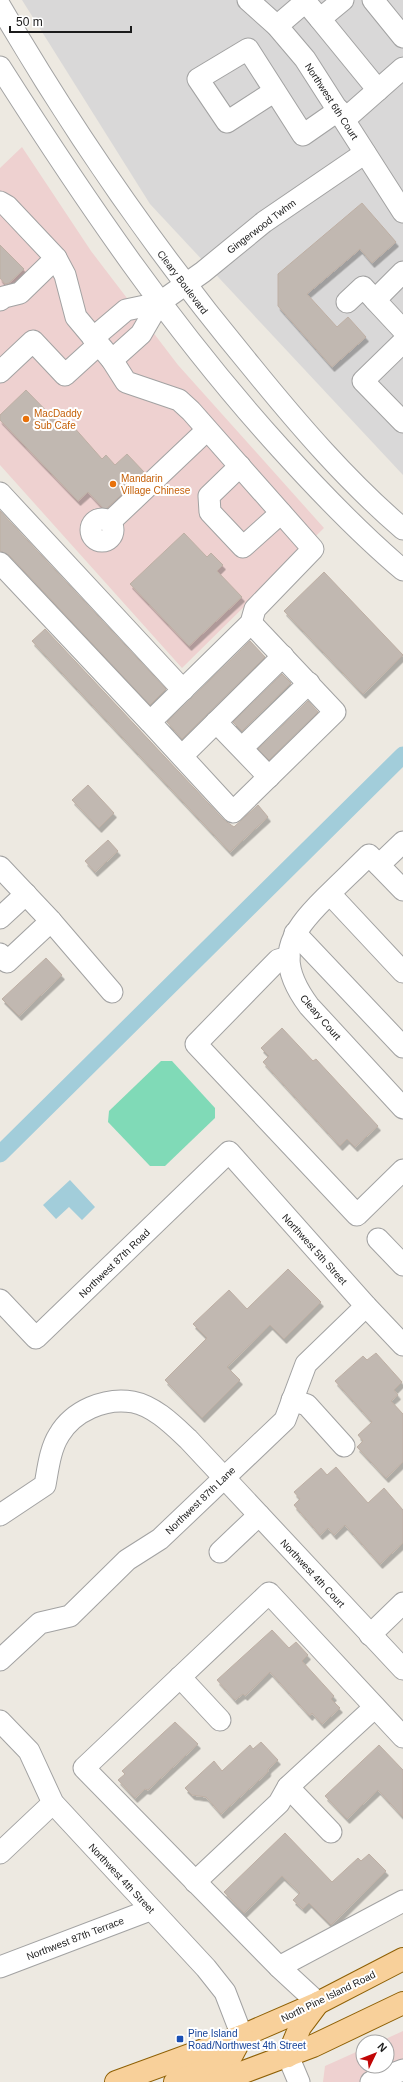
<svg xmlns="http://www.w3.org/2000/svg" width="403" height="2082" viewBox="0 0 403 2082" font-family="Helvetica,sans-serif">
<defs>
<filter id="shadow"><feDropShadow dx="2.5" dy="4.5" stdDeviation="0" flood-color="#0004"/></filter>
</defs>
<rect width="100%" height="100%" fill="#ede9e1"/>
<polygon fill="#d9d8d8" points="22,0 403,0 403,475 150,204"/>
<g fill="#eed1d0">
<polygon points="22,147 91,251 178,365 324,528 182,668 0,465 0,168"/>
<polygon points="403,2031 403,2082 323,2082 325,2066 363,2049 363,2066 387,2066 387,2042 379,2042"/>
</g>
<polygon fill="#80dab7" points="161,1061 172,1061 215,1108 215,1118 165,1166 150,1166 108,1122 109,1111"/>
<polygon fill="#a2cdda" points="70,1180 95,1207 82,1220 69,1207 56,1219 43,1205"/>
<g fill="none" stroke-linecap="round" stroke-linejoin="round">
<polyline stroke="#a2cdda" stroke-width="17" points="0,1154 403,755"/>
</g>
<g fill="#c1b8b1" stroke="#beafa4" filter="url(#shadow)">
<polygon points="362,203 396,242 372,263 360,249 307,294 337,327 348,317 366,337 332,367 278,306 278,274"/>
<polygon points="0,245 24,269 9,283 5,284 0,278"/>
<polygon points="26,390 66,431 72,425 102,459 106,455 115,465 127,454 145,473 105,510 88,492 78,501 0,420 0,415"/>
<polygon points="0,511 166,689 150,705 9,555 0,551"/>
<polygon points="184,533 207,557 211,553 223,565 217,571 242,597 189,646 130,584"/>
<polygon points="324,572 403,655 363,694 284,611"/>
<polygon points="45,629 224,820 234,827 258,805 268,817 230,852 32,641"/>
<polygon points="250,641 265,657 182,739 167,722"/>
<polygon points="282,674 291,683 242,731 233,722"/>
<polygon points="308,701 318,712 269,760 258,749"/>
<polygon points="88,785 114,813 99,828 72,800"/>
<polygon points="108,840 118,851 95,872 85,861"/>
<polygon points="46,958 62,975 19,1016 2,999"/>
<polygon points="282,1028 313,1061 316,1059 378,1126 355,1147 347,1139 340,1146 263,1062 269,1056 261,1048"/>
<polygon points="288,1269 321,1302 284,1339 270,1325 227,1367 240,1380 202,1418 165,1380 207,1338 193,1324 229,1290 247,1309"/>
<polygon points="376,1353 402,1382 394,1390 398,1395 391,1401 403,1414 403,1462 386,1478 357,1447 363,1441 358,1435 372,1422 335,1381 363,1356 367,1360"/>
<polygon points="336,1467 368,1503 384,1488 403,1510 403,1543 380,1564 345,1525 334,1535 328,1528 320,1535 294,1505 300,1499 294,1492 321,1468 327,1475"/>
<polygon points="272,1630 289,1648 296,1642 308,1655 302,1661 334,1696 331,1699 340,1708 322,1724 312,1713 310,1716 270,1672 245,1696 243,1694 235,1700 217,1680"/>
<polygon points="175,1722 198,1744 148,1790 145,1789 135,1798 118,1780 125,1774 122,1771"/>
<polygon points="261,1742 278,1760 268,1769 268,1772 221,1814 206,1797 192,1795 185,1788 214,1761 222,1771 250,1745 253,1749"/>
<polygon points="379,1745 403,1770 403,1817 378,1790 347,1819 325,1796"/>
<polygon points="285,1833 332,1882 358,1858 361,1861 369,1854 386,1871 331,1925 309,1903 303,1909 293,1900 300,1893 282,1876 244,1913 224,1892"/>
</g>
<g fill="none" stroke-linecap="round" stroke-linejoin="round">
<defs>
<g id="minor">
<polyline points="248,0 277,26 305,59 403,212"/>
<polyline points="304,0 320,19 343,0"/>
<polyline points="373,0 403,37"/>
<path d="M0,6C74,133 157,253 251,366C298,424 347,481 403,529"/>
<polyline points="320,19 378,90"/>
<polyline points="277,26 305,2"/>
<path d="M0,67C86,202 173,330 281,449C320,492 359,533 403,570"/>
<polyline points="275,91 227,122 198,79 248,49 303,135 339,110"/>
<polyline points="345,119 403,68"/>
<polyline points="0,202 7,206 56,258 65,275 76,317 112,360 126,382 179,400 191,411 313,549 255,609 251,623 150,722 0,563"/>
<polyline points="403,272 375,300 403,330"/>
<polyline points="0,300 4,297 20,293 56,258"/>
<polyline points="347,302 363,287 375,300"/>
<polyline points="93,338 126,310 159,303 203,272 264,222 365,153"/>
<polyline points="403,342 363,381 403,422"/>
<polyline points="112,360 141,334 159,303"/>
<polyline points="0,372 33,341 65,375 98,345"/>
<polyline points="240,466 209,496 210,512 243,547 281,513"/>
<polyline points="0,493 183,690"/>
<circle cx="102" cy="530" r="11"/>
<polyline points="110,522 207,430"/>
<polyline points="150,722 233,812 335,712 251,623"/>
<polyline points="216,722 269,777"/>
<polyline points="242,748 309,683"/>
<polyline points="182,756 283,656"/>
<polyline points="379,865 403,842"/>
<polyline points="0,867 51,921 112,992"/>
<path d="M403,890L369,855C355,869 340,883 325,898C288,935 274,959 309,1006L403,1108"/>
<polyline points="330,894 403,972"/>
<polyline points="0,918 26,894"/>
<polyline points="295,933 403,1047"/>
<polyline points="0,954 7,962 51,921"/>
<polyline points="289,957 278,960 196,1044 357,1215 403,1170"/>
<polyline points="378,1239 403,1265"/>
<polyline points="0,1300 36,1338 229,1152 366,1306 403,1345"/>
<polyline points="292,1400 307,1405 344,1446"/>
<path d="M0,1515L45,1485C48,1469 50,1449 59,1435C73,1411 105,1397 133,1402C154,1406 173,1425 188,1439L403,1669"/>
<polyline points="220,1552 259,1515"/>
<polyline points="370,1635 403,1603"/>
<polyline points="0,1660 40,1623 70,1616 127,1560 160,1539 285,1420 306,1364 366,1306"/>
<polyline points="180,1677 220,1720"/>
<polyline points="0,1721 29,1751 53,1803 206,1968 225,1992 242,2036"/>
<polyline points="288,1787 331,1832"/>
<polyline points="0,1853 53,1803"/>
<polyline points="195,1882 279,1803 288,1787 375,1707"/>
<polyline points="0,1967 150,1910"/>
<polyline points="279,1967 84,1768 269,1593 403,1737"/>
<polyline points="318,2003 279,1967 403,1901"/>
<polyline points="288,2056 299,2082"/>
<polyline points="371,2082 403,2070"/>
</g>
<g id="major">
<polyline points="288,2056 300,2027 318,2003"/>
<polyline points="116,2082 242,2036 318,2003 403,1959"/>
<polyline points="175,2082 228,2062 242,2036"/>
<polyline points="217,2082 313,2046 403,2003"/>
</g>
</defs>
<use href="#minor" stroke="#a2a2a2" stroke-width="23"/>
<use href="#major" stroke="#8e6005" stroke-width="24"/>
<use href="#minor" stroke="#fff" stroke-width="21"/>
<use href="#major" stroke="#f8d09a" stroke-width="22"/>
</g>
<g fill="#e8710a" stroke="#fff" stroke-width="1.5">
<circle cx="26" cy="419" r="4"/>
<circle cx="113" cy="484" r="4"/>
</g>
<rect fill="#1a4fb4" stroke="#fff" stroke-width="1.5" x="176" y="2035" width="8" height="8" rx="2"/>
<g text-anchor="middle" stroke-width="4" stroke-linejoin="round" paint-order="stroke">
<g font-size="10" fill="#1b1b1b" stroke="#fff">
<text transform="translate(332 101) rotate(57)" y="4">Northwest 6th Court</text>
<text transform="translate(261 226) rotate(-37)" y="4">Gingerwood Twhm</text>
<text transform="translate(183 282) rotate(53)" y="4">Cleary Boulevard</text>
<text transform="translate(321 1017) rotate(49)" y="4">Cleary Court</text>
<text transform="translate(315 1249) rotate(48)" y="4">Northwest 5th Street</text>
<text transform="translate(114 1263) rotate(-44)" y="4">Northwest 87th Road</text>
<text transform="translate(200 1500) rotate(-44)" y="4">Northwest 87th Lane</text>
<text transform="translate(313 1573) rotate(47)" y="4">Northwest 4th Court</text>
<text transform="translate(122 1878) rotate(47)" y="4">Northwest 4th Street</text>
<text transform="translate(75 1938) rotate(-21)" y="4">Northwest 87th Terrace</text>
<text transform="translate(328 1996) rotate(-26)" y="4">North Pine Island Road</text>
</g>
<g font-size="10" fill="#c56008" stroke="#fff" text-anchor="start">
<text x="34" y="417">MacDaddy<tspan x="34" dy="12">Sub Cafe</tspan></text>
<text x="121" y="482">Mandarin<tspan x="121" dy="12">Village Chinese</tspan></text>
</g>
<g font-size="10" fill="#164399" stroke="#fff" text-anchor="start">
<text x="188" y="2037">Pine Island<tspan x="188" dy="12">Road/Northwest 4th Street</tspan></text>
</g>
</g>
<g transform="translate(375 2054) rotate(47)"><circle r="19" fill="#ffffff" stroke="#a4a4a4"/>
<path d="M0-3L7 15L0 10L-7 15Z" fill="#c10606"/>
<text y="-6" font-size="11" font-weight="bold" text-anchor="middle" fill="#1b1b1b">N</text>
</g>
<path d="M10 26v6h121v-6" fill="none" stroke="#1b1b1b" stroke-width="2"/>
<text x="16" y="26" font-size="12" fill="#1b1b1b" stroke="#ffffff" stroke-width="3" paint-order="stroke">50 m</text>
</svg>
